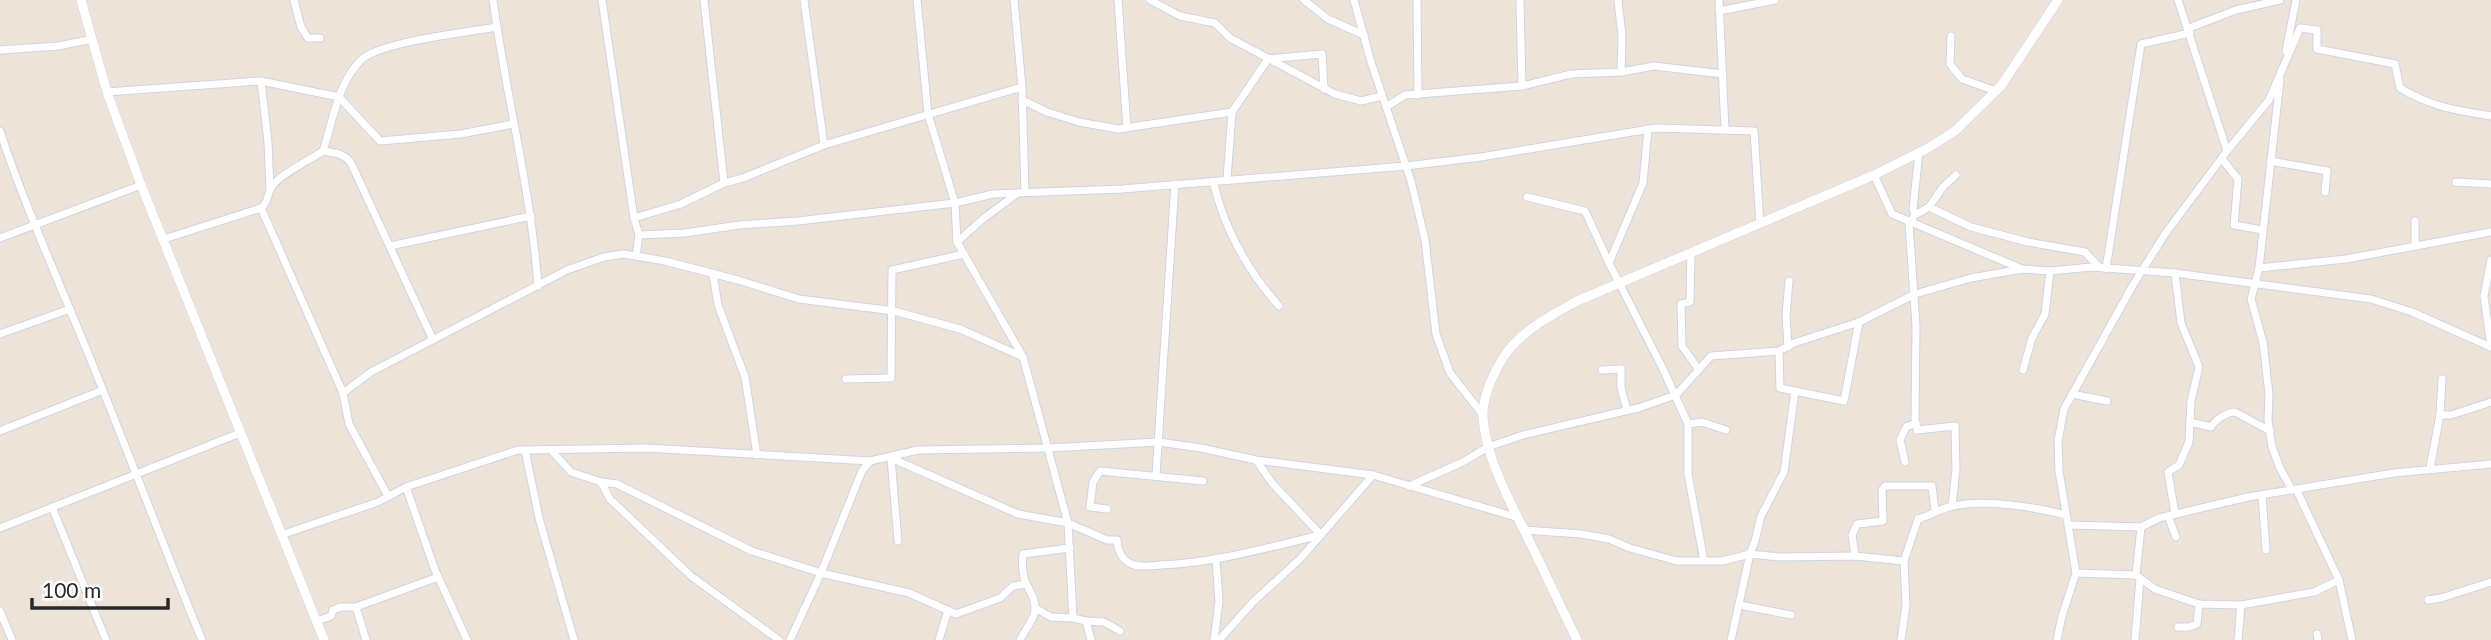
<svg xmlns="http://www.w3.org/2000/svg" width="2491" height="640" viewBox="0 0 2491 640" font-family="Lato,sans-serif">
<rect width="100%" height="100%" fill="#ede3d9"/>
<g fill="none" stroke-linecap="round" stroke-linejoin="round">
<defs>
<g id="minor">
<polyline points="294,0 301,27 308,38 320,38"/>
<path d="M493,0C506,96 531,190 538,286"/>
<polyline points="602,0 634,218"/>
<polyline points="704,0 724,183"/>
<polyline points="804,0 824,145"/>
<polyline points="917,0 928,114 955,203 957,242 1023,357 1068,523 1073,618"/>
<polyline points="1014,0 1022,87 1025,192"/>
<polyline points="1118,0 1127,128"/>
<polyline points="1150,0 1180,16 1215,23 1230,38 1335,94 1361,101 1382,96"/>
<polyline points="1304,0 1328,19 1364,35"/>
<polyline points="1354,0 1371,62 1411,181 1425,240 1436,334 1450,373 1483,415"/>
<polyline points="1417,0 1418,95"/>
<polyline points="1520,0 1522,86"/>
<polyline points="1618,0 1622,36 1621,72"/>
<polyline points="1719,0 1725,130"/>
<polyline points="2178,0 2227,151"/>
<polyline points="1719,11 1775,0"/>
<polyline points="2189,28 2236,10 2280,0"/>
<polyline points="1951,36 1950,64 1962,79 1996,91"/>
<polyline points="0,50 58,46 93,39"/>
<polyline points="2286,51 2296,0"/>
<polyline points="2280,80 2259,268 2251,299 2263,342 2269,394 2268,420 2272,447 2280,468 2292,490"/>
<polyline points="261,81 268,142 270,189"/>
<polyline points="107,92 261,81 339,97 380,141 461,134 513,124"/>
<polyline points="1022,100 1047,112 1079,122 1118,129 1232,112 1268,59 1322,54 1324,89"/>
<polyline points="1386,107 1405,95 1522,86 1571,74 1621,72 1654,66 1723,74"/>
<polyline points="1648,129 1643,183 1609,263 1664,371 1688,424 1688,474 1704,561"/>
<path d="M0,131C25,207 58,279 88,353C127,449 163,545 202,640"/>
<path d="M323,151C334,153 344,153 351,163L433,340"/>
<polyline points="1919,152 1913,209 1915,215 1909,223 1916,326 1915,419 1917,430 1955,426 1956,470 1952,506"/>
<polyline points="2222,159 2238,179 2234,225 2263,230"/>
<polyline points="2270,161 2327,171 2325,192"/>
<polyline points="1874,175 1892,214 2022,269"/>
<polyline points="1227,179 1232,112"/>
<path d="M1213,181C1224,228 1247,270 1279,306"/>
<polyline points="2456,182 2491,184"/>
<polyline points="1527,197 1585,211 1609,263"/>
<polyline points="1929,207 1943,187 1956,175"/>
<polyline points="261,208 343,393 349,424 388,496"/>
<polyline points="1915,215 1929,207 1971,227 2028,242 2085,252 2099,267"/>
<polyline points="639,235 634,218 681,204 724,183 743,178 824,145 1022,87"/>
<polyline points="0,238 141,185"/>
<path d="M164,239L261,208C270,200 266,197 271,188C278,175 310,160 323,151C333,121 337,85 360,61C377,42 469,32 497,27"/>
<polyline points="957,242 984,218 1018,193"/>
<polyline points="2415,245 2415,221"/>
<polyline points="390,246 531,216"/>
<polyline points="1691,252 1690,302 1681,304 1682,346 1699,370"/>
<polyline points="636,256 639,235 685,233 739,225 798,221 955,203 993,194 1122,189 1406,166 1481,157 1656,128 1754,131 1760,224"/>
<polyline points="2491,260 2484,296 2491,347"/>
<polyline points="2259,268 2346,259 2491,232"/>
<polyline points="2106,269 2141,44 2190,33"/>
<polyline points="713,274 718,305 745,377 757,455"/>
<polyline points="0,334 70,309"/>
<polyline points="1788,347 1786,315 1789,281"/>
<polyline points="1779,351 1780,388 1844,401 1859,322"/>
<polyline points="1602,370 1621,369 1621,388 1627,410"/>
<polyline points="2023,370 2032,338 2045,314 2050,271"/>
<polyline points="846,379 891,378 892,270 964,254"/>
<polyline points="343,393 371,372 567,270 604,257 624,254 665,261 738,280 799,299 894,311 960,329 1023,357"/>
<polyline points="2072,394 2107,401"/>
<polyline points="2440,415 2442,379"/>
<path d="M2190,422L2211,427C2215,420 2227,412 2235,412L2270,431"/>
<polyline points="1688,424 1702,422 1726,430"/>
<polyline points="0,431 103,390"/>
<polyline points="525,450 539,518 574,640"/>
<polyline points="551,450 571,472 601,482 617,484 752,551 821,573 909,593 956,614 1000,598 1013,586 1026,584"/>
<polyline points="1256,460 1272,483 1321,535"/>
<polyline points="1905,462 1900,440 1906,427 1916,423"/>
<polyline points="2430,468 2440,415 2451,415 2491,402"/>
<polyline points="1156,475 1175,184"/>
<polyline points="601,482 610,499 691,576 779,640"/>
<polyline points="1409,486 1463,462 1488,447 1523,435 1638,408 1676,395 1711,356 1779,351 1794,343 1859,322 1915,294 1971,278 2022,269 2050,271 2092,267 2175,273 2371,299 2412,312 2491,347"/>
<polyline points="406,487 435,570 467,640"/>
<polyline points="2296,489 2339,580 2352,640"/>
<polyline points="2262,495 2266,550"/>
<polyline points="52,507 106,640"/>
<polyline points="1107,509 1090,507 1093,482 1100,471 1203,481"/>
<polyline points="2175,514 2168,472 2179,465 2189,442 2191,401 2199,367 2181,323 2175,273"/>
<polyline points="2168,516 2176,537"/>
<polyline points="2069,525 2141,527 2159,518 2248,497 2394,473 2491,464"/>
<polyline points="0,528 240,433"/>
<polyline points="1524,530 1581,534 1609,539 1630,548 1677,561 1722,561 1750,554 1781,557 1855,556 1904,561"/>
<polyline points="281,535 378,502 406,487 518,450 525,450 646,448 870,461 918,450 1048,448 1159,442 1201,448 1256,460 1373,475 1516,517"/>
<path d="M898,541L891,458L1018,514L1068,523L1107,540H1117C1118,552 1122,561 1134,565C1142,567 1153,566 1161,565C1215,563 1269,547 1321,535"/>
<polyline points="1855,556 1852,535 1857,524 1883,521 1882,490 1885,486 1932,486 1935,511"/>
<polyline points="2076,573 2136,575 2155,589 2199,604 2241,605 2314,592 2339,580"/>
<polyline points="2136,575 2141,527"/>
<polyline points="2428,600 2441,598 2491,582"/>
<polyline points="1740,605 1791,615"/>
<polyline points="1035,608 1051,617 1073,618 1086,621 1091,640"/>
<polyline points="0,611 12,640"/>
<polyline points="317,621 331,616 333,610 341,607 356,607"/>
<polyline points="1086,621 1104,622 1120,631"/>
<polyline points="2178,627 2189,627 2197,624 2199,604"/>
<polyline points="2317,634 2318,640"/>
<polyline points="366,640 356,607 438,577"/>
<polyline points="790,640 821,573 862,471 870,461"/>
<polyline points="939,640 948,610"/>
<path d="M1020,640C1024,632 1031,623 1034,615C1038,603 1030,592 1026,583C1022,574 1022,564 1023,554L1070,548"/>
<polyline points="1214,640 1219,602 1216,558"/>
<polyline points="1219,640 1253,602 1300,559 1373,475"/>
<polyline points="1731,640 1750,554 1755,541 1761,516 1784,472 1795,391"/>
<path d="M1901,640L1906,605L1904,561L1918,519C1929,516 1938,510 1949,507C1982,498 2034,507 2066,515"/>
<path d="M2057,640L2062,616L2076,573L2059,471L2058,441L2064,409L2133,285L2165,234L2227,151L2269,100L2300,28L2317,30V49L2395,64L2400,88C2432,107 2454,110 2491,116"/>
<polyline points="2135,640 2140,579"/>
<polyline points="2238,640 2241,605"/>
</g>
<g id="tertiary">
<polyline points="81,0 107,92 141,185 324,640"/>
<path d="M1577,640C1560,605 1543,570 1526,534C1509,500 1484,454 1483,414C1483,393 1498,362 1512,346C1530,326 1554,314 1577,301L1874,175L1928,148L1955,131L2001,86L2058,0"/>
</g>
</defs>
<use href="#minor" stroke="#ced4e4" stroke-width="9"/>
<use href="#tertiary" stroke="#ced4e4" stroke-width="10"/>
<use href="#minor" stroke="#fff" stroke-width="7"/>
<use href="#tertiary" stroke="#fff" stroke-width="9"/>
</g>
<path d="M32 598v10h136v-10" fill="none" stroke="#292929" stroke-width="3.5"/>
<text x="42" y="598" font-size="21" fill="#292929" stroke="#ffffff" stroke-width="5" paint-order="stroke">100 m</text>
</svg>
